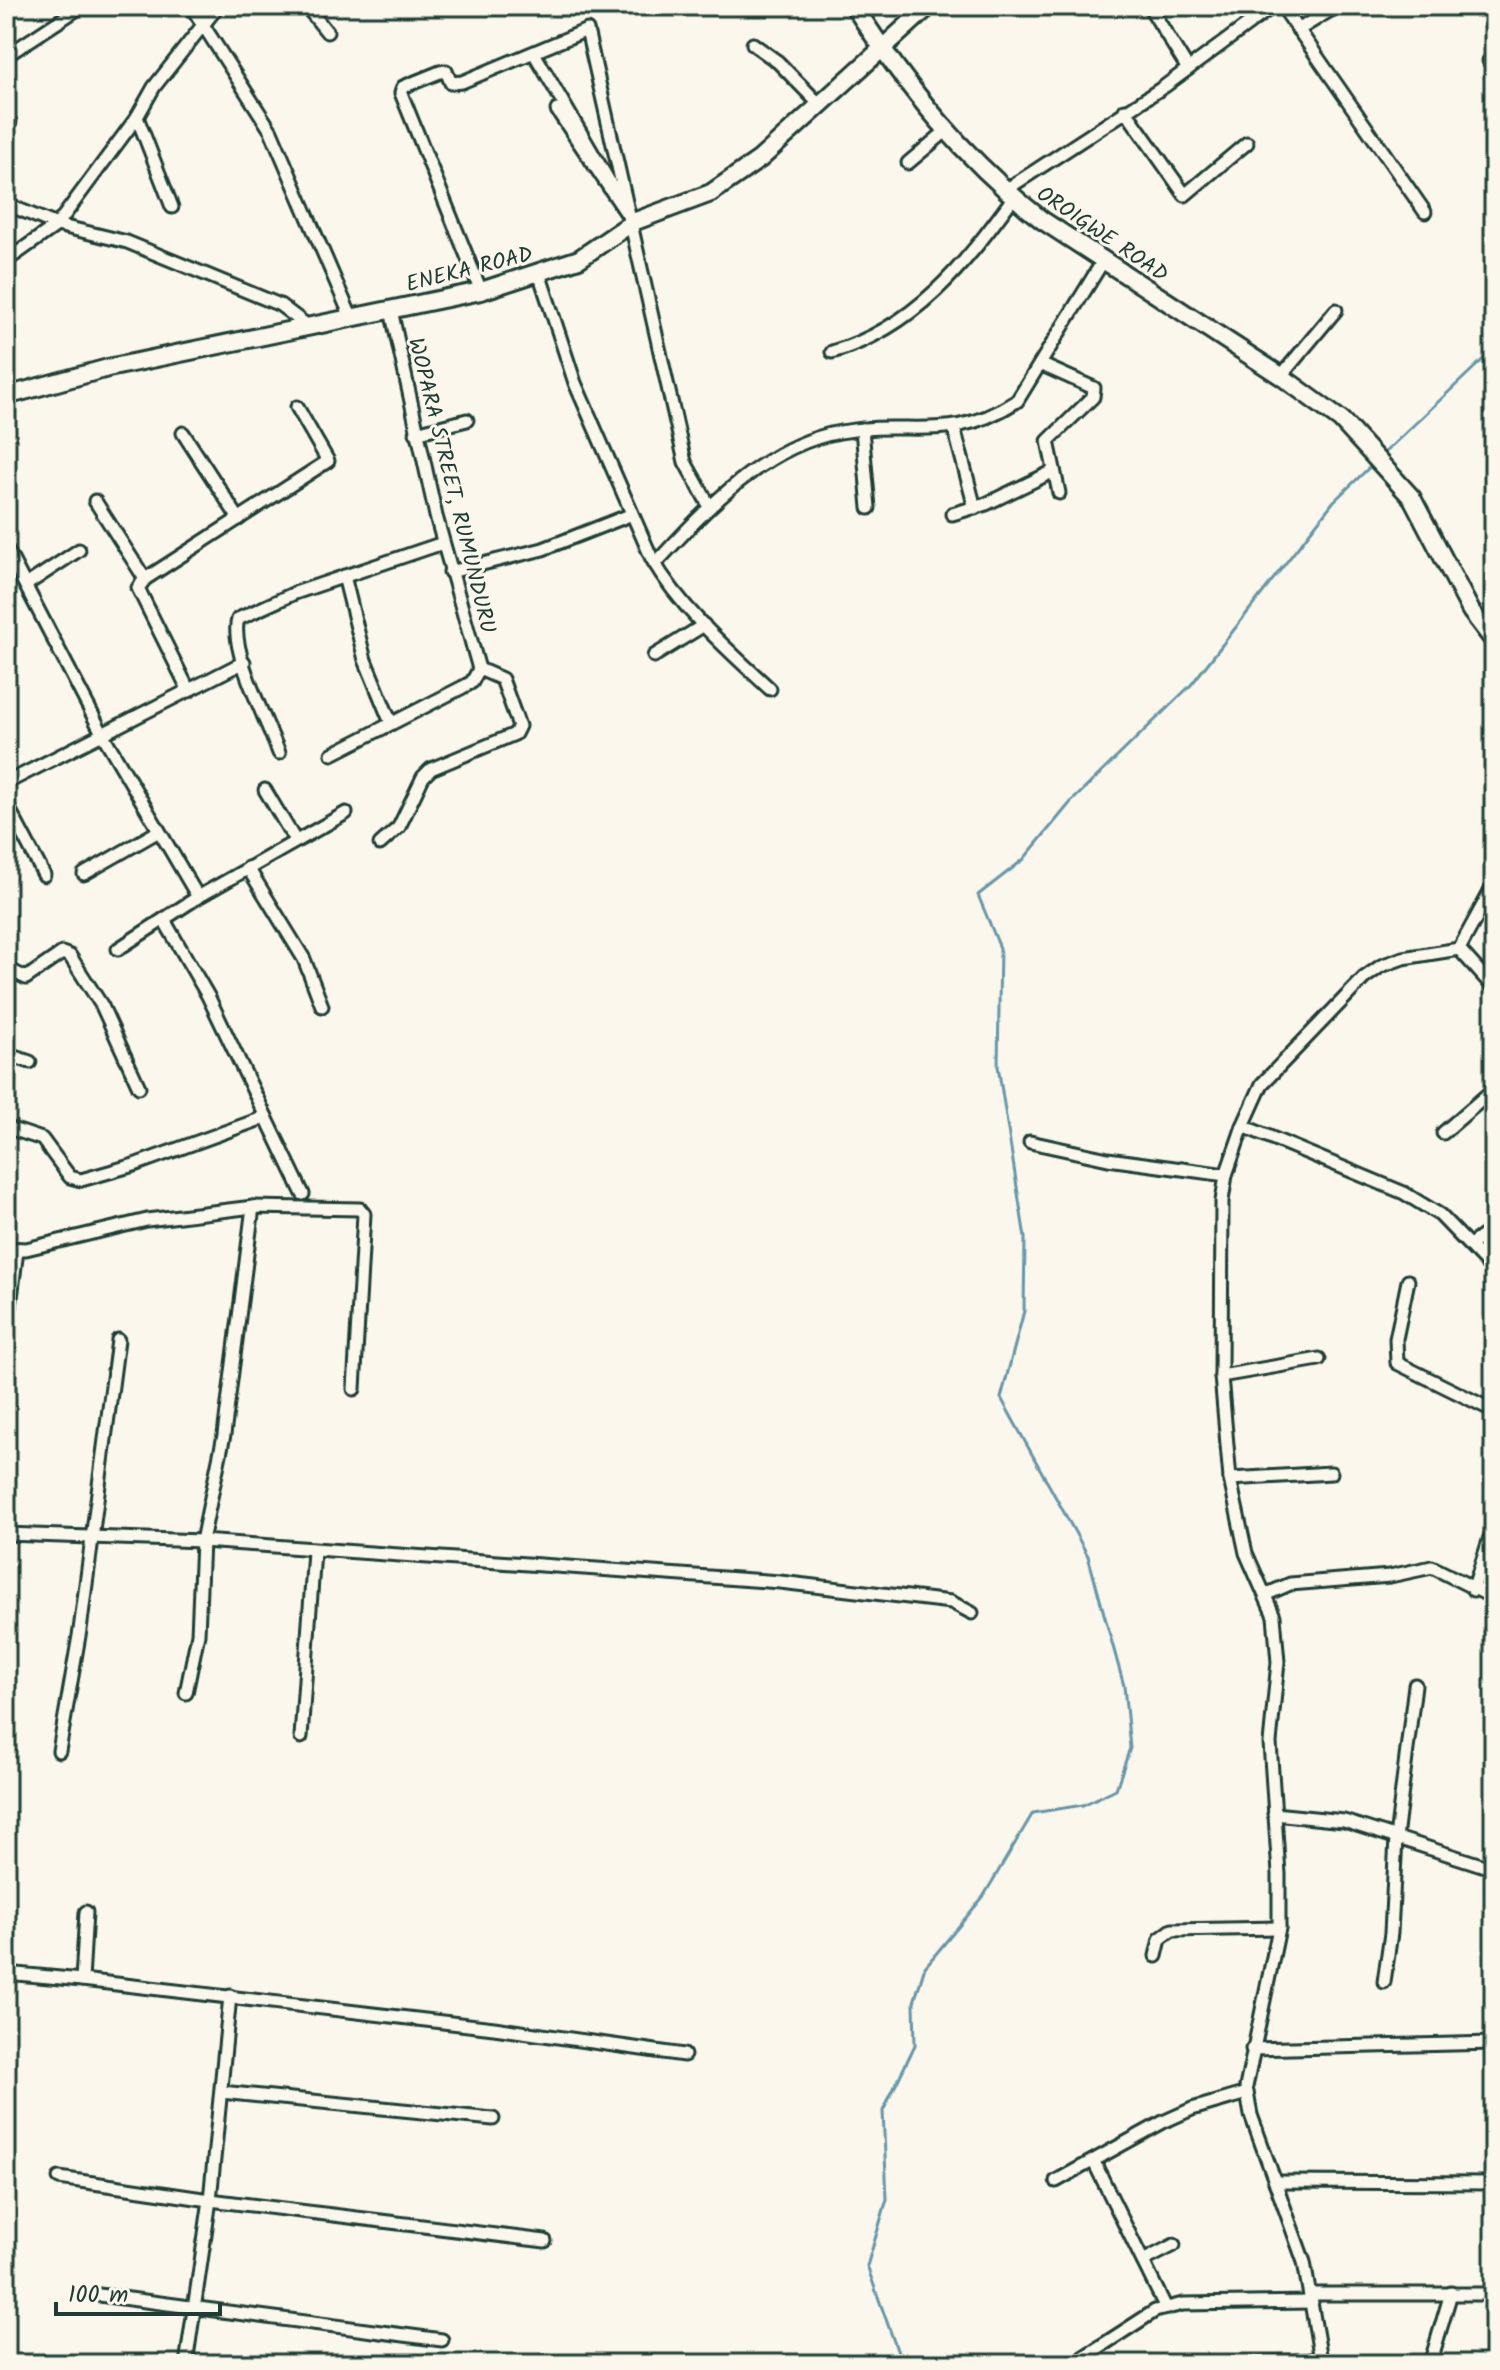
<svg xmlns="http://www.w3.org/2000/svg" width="1500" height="2370" viewBox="0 0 1500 2370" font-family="Kalam,sans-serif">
<rect width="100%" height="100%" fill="#fbf7ec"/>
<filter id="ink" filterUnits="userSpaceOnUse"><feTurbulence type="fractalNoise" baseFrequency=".0125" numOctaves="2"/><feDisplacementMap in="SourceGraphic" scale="16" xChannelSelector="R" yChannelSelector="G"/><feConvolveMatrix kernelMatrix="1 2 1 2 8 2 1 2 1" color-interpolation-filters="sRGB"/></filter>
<g filter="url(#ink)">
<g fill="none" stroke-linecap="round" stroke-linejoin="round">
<g stroke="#6696a8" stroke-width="3">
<polyline points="1382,455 1494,349"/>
<polyline points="902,2364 867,2266 887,2199 883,2111 915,2045 914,2002 925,1967 983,1897 1033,1813 1083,1805 1116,1789 1130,1748 1124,1686 1088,1556 1001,1398 1024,1311 1025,1238 998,1066 1000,948 978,895 1023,860 1071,802 1191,685 1334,501 1374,463"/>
</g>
<defs>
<g id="street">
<polyline points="191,6 271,131 351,317"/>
<polyline points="306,6 327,32"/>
<polyline points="1149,6 1188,69"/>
<polyline points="1282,6 1425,212"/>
<polyline points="1298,30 1337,6"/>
<polyline points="753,44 778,62 820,105"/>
<polyline points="534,53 627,212"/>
<polyline points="6,56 82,6"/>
<polyline points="1489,61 1494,57"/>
<polyline points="1125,110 1185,195 1247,143"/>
<polyline points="137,117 172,207"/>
<polyline points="6,124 10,122"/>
<polyline points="908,163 946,131"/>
<polyline points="1004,191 1165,86 1273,6"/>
<polyline points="6,204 57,225 127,242 280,305 309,327"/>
<polyline points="628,214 557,110 629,217"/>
<polyline points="6,261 57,225 137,117 154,87 218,6"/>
<path d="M539,273L575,383L652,559C682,610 727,649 770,689"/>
<polyline points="481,291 401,93 403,87 440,72 446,71 451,83 462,82 587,30 685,462 710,507"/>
<polyline points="391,310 436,516 479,669"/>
<path d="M832,352C915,328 965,264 1013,198"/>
<polyline points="1040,364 1094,388 1093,397 1048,441 1059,493"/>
<polyline points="1281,376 1336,310"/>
<polyline points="954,428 975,508"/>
<polyline points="862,429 869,508"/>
<polyline points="183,433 239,519"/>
<polyline points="416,433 467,420"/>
<polyline points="95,501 145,579"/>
<polyline points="952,514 986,504 1054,471"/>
<polyline points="6,548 103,735 198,897"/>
<path d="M655,564C706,509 763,446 840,432C911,419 949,445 1017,401L1103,261"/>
<polyline points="450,572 543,549 630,515"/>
<polyline points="344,576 365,660 391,723"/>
<polyline points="26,585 79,550"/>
<polyline points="654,656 704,625"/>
<polyline points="189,691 138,588 145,579 328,461 297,407"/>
<path d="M279,753C267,721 229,649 238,619L295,593L443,543"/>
<polyline points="332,754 463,687 472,682 479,669"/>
<polyline points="6,783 244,662"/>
<polyline points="265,790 295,840"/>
<polyline points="6,803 44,875"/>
<polyline points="380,844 399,827 423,777 431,769 515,734 519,726 502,679 479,669"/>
<polyline points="248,868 304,959 322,1006"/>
<polyline points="84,874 159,831"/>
<polyline points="164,920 208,996 303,1194"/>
<polyline points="118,949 198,897 346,813"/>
<polyline points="1459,949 1494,988"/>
<polyline points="6,968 26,978 62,953 70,956 102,1006 139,1087"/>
<polyline points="6,1054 30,1062"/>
<polyline points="1243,1126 1404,1193 1440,1215 1494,1271"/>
<polyline points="6,1127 42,1139 70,1177 81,1180 134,1165 266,1117"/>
<polyline points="1443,1133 1494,1089"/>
<polyline points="1030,1142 1108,1159 1226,1175"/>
<polyline points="1470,1245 1494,1228"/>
<polyline points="6,1248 26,1249 147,1220 253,1207 360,1209 364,1214 354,1389"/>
<polyline points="1408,1281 1396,1339 1397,1363 1494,1411"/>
<polyline points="6,1339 17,1250"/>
<polyline points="1221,1376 1319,1359"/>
<polyline points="1331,1473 1230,1479 1221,1376 1222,1201 1226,1175 1243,1126 1262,1084 1364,978 1381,966 1403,958 1459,949 1494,885"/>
<polyline points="1230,1479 1246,1553 1274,1616 1278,1662 1270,1743 1279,1874 1279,1928 1246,2087 1251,2115 1304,2262 1320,2354 1313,2360 1254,2364"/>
<polyline points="6,1534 202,1541 780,1582 951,1602 972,1613"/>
<polyline points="1473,1590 1494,1525"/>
<polyline points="1267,1594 1290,1584 1390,1576 1432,1567 1494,1598"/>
<polyline points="186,1693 198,1634 202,1541 224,1435 253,1207"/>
<polyline points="301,1737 314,1551"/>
<polyline points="59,1751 80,1630 118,1340"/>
<polyline points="1274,1814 1344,1821 1494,1869"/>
<polyline points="1490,1868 1494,1854"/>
<polyline points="1156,1956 1160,1939 1172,1930 1279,1928"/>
<polyline points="6,1973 82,1980 86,1912"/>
<polyline points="82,1980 494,2028 684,2055"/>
<polyline points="1384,1982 1391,1933 1396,1838 1415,1685"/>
<polyline points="1252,2049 1494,2043"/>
<polyline points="221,2092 493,2119"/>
<polyline points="1094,2162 1166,2308"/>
<polyline points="59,2178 210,2200 545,2241"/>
<polyline points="1056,2181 1163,2122 1192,2109 1247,2093"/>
<polyline points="1275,2182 1494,2183"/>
<polyline points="1143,2261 1174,2245"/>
<polyline points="1311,2294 1494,2294"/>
<polyline points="99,2295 442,2340"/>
<polyline points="186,2364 210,2200 230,1996"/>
<polyline points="1073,2364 1155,2311 1183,2304 1312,2302"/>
<polyline points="1430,2364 1451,2293"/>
</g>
<g id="secondary">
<path d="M854,6C906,87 965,160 1042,220L1281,376L1341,420L1412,498L1471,611L1494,641"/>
<polyline points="6,396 108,368 481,291 579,259 633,222 711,193 760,159 929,6"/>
</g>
</defs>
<use href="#street" stroke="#1f3d34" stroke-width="17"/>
<use href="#secondary" stroke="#1f3d34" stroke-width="22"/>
<use href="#street" stroke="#fbf7ec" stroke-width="11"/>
<use href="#secondary" stroke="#fbf7ec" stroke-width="16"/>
</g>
</g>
<g text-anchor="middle" stroke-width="6" stroke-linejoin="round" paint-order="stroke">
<g font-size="22" fill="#1f3d34" stroke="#fbf7ec">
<text transform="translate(1103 233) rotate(34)" y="8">OROIGWE ROAD</text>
<text transform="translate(469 268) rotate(-14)" y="8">ENEKA ROAD</text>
<text transform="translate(453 485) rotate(76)" y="8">WOPARA STREET, RUMUNDURU</text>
</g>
</g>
<rect width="1500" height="2370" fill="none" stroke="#fbf7ec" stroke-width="32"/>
<rect x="16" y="16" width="1468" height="2338" fill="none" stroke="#1f3d34" stroke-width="3" filter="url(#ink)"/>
<path d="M56 2302v12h164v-12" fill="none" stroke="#1f3d34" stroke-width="4"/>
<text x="68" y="2302" font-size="24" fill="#1f3d34" stroke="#fbf7ec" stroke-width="6" paint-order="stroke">100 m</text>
</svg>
